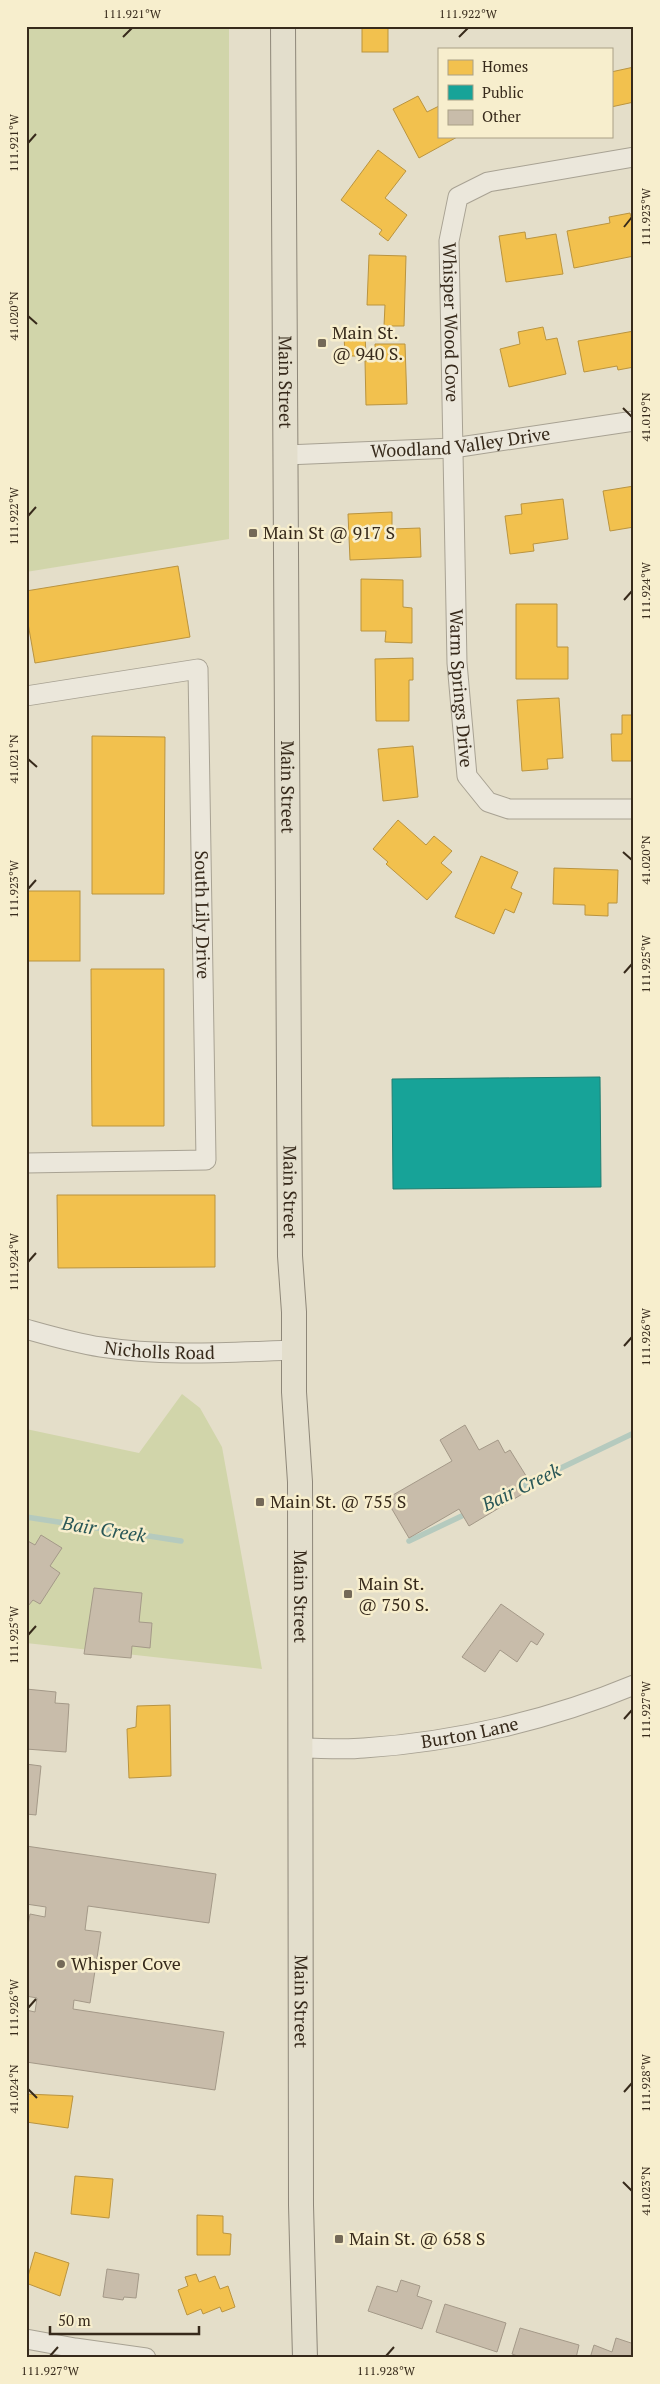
<svg xmlns="http://www.w3.org/2000/svg" width="660" height="2384" viewBox="0 0 660 2384" font-family="'PT Serif',serif">
<rect width="100%" height="100%" fill="#e4dec9"/>
<g fill="#d1d5aa">
<polygon points="26,26 229,26 229,539 26,572"/>
<polygon points="182,1394 200,1408 222,1447 262,1669 26,1643 26,1429 139,1453"/>
</g>
<g fill="#f2c14e" stroke="#ba943f">
<rect x="362" y="26" width="26" height="26"/>
<polygon points="634,67 634,102 611,107 611,72"/>
<polygon points="418,96 427,112 439,106 439,136 459,136 419,158 393,109"/>
<polygon points="378,150 406,171 385,198 407,215 388,241 379,234 382,230 341,200"/>
<polygon points="630,213 634,230 634,256 574,268 567,231 610,223 609,217"/>
<polygon points="525,232 526,239 556,234 563,274 506,282 499,236"/>
<polygon points="369,255 406,256 404,326 384,326 385,305 367,305"/>
<polygon points="543,327 546,340 557,338 566,374 509,387 500,349 520,344 518,332"/>
<polygon points="634,331 634,367 618,370 617,366 584,372 578,341"/>
<polygon points="365,334 366,356 345,356 344,335"/>
<polygon points="375,344 405,344 407,404 366,405 365,361 375,361"/>
<polygon points="634,486 634,527 610,531 603,491"/>
<polygon points="563,499 568,539 533,544 534,551 510,554 505,516 522,514 521,504"/>
<polygon points="392,512 392,529 420,528 421,557 350,560 348,514"/>
<polygon points="178,566 190,637 35,663 26,612 26,591"/>
<polygon points="361,579 403,580 403,607 412,608 412,643 385,642 386,631 361,631"/>
<polygon points="516,604 557,604 557,647 568,647 568,679 516,679"/>
<polygon points="413,658 413,680 409,680 409,721 376,721 375,659"/>
<polygon points="559,698 563,758 547,759 548,769 522,771 517,700"/>
<polygon points="622,715 634,715 634,761 612,761 611,734 622,734"/>
<polygon points="92,736 165,737 164,894 92,894"/>
<polygon points="413,746 418,797 383,801 378,749"/>
<polygon points="398,820 426,845 434,836 452,851 441,863 452,872 427,900 386,864 388,862 373,849"/>
<polygon points="481,856 518,872 511,888 522,893 514,913 505,909 494,934 455,917"/>
<polygon points="554,868 618,870 617,903 608,903 608,916 585,915 585,905 553,904"/>
<rect x="28" y="891" width="52" height="70"/>
<polygon points="91,969 164,969 164,1126 92,1126"/>
<polygon points="57,1195 215,1195 215,1267 58,1268"/>
<polygon points="170,1705 171,1776 129,1778 127,1729 136,1727 137,1706"/>
<polygon points="26,2094 73,2096 68,2128 26,2122"/>
<polygon points="75,2176 113,2179 109,2218 71,2214"/>
<polygon points="197,2215 223,2216 223,2233 231,2234 230,2255 197,2255"/>
<polygon points="35,2252 69,2263 60,2296 26,2283"/>
<polygon points="196,2274 199,2282 215,2276 220,2289 228,2286 235,2307 222,2312 220,2307 203,2314 201,2309 187,2315 178,2290 188,2286 185,2277"/>
</g>
<polygon fill="#17a398" stroke="#217f72" points="600,1077 601,1187 393,1189 392,1079"/>
<g fill="none" stroke-linecap="round" stroke-linejoin="round">
<g stroke="#b5cabe" stroke-width="5.5">
<polyline points="515,1490 634,1433"/>
<polyline points="26,1517 181,1541"/>
<polyline points="409,1541 468,1513"/>
</g>
</g>
<g fill="#c8bcaa" stroke="#a49988">
<polygon points="465,1425 479,1450 498,1440 505,1453 510,1450 528,1479 519,1484 524,1493 469,1526 459,1509 409,1538 386,1499 452,1461 440,1440"/>
<polygon points="41,1535 62,1548 50,1566 60,1573 40,1604 33,1600 28,1606 26,1605 26,1540 35,1545"/>
<polygon points="94,1588 142,1593 139,1622 152,1623 150,1648 132,1646 131,1658 84,1654"/>
<polygon points="501,1604 544,1634 537,1645 531,1641 517,1662 500,1650 485,1672 462,1657"/>
<polygon points="26,1689 56,1692 55,1703 69,1704 66,1752 26,1749"/>
<polygon points="26,1764 41,1766 36,1815 26,1814"/>
<polygon points="26,1846 216,1874 209,1923 88,1906 85,1930 101,1932 90,2003 74,2000 73,2009 224,2032 215,2090 26,2062 26,2010 35,2012 37,1998 26,1996 26,1925 28,1925 30,1914 45,1917 46,1907 26,1904"/>
<polygon points="107,2269 139,2274 136,2298 124,2297 123,2300 103,2297"/>
<polygon points="401,2280 420,2286 417,2296 432,2301 422,2329 368,2311 377,2286 397,2292"/>
<polygon points="445,2304 506,2323 497,2352 436,2332"/>
<polygon points="520,2328 579,2345 576,2358 523,2358 512,2354"/>
<polygon points="616,2338 634,2344 634,2358 590,2358 594,2345 612,2352"/>
</g>
<g fill="none" stroke-linecap="round" stroke-linejoin="round">
<defs>
<g id="minor">
<path id="s1" d="M634,157L488,182L458,197L449,241L457,663L467,776L488,802L509,809H634"/>
<path id="s2" d="M286,455L453,448L634,421"/>
<path id="s3" d="M26,696L198,669L206,1160L26,1163"/>
<path id="s4" d="M26,1329C51,1336 75,1343 101,1347C165,1357 231,1352 295,1350"/>
<path id="s5" d="M300,1748C321,1748 343,1750 364,1748C455,1742 550,1720 634,1685"/>
<polyline points="26,2339 75,2348 146,2358"/>
</g>
<g id="major">
<path id="s6" d="M283,26L290,1256L294,1312V1392L300,1482L301,2205L305,2358"/>
</g>
</defs>
<use href="#minor" stroke="#a8a293" stroke-width="21"/>
<use href="#major" stroke="#8e8779" stroke-width="26"/>
<use href="#minor" stroke="#ebe7db" stroke-width="19"/>
<use href="#major" stroke="#e3decc" stroke-width="24"/>
</g>
<path fill="none" stroke="#372a1b" stroke-width="2" d="M123,37L132,28M459,37L468,28M28,143L36,134M624,227L632,217M28,316L37,324M623,408L632,417M28,516L36,507M624,600L632,591M28,759L37,767M623,852L632,860M28,889L36,880M624,973L632,964M28,1262L36,1253M624,1346L632,1337M28,1635L36,1626M624,1719L632,1710M28,2008L36,1999M28,2089L37,2098M624,2092L632,2083M623,2182L632,2191M50,2356L58,2347M386,2356L394,2347"/>
<g fill="#746958" stroke="#f7eecd" stroke-width="2">
<rect x="317" y="338" width="10" height="10" rx="2.5"/>
<rect x="248" y="528" width="10" height="10" rx="2.5"/>
<rect x="255" y="1497" width="10" height="10" rx="2.5"/>
<rect x="343" y="1589" width="10" height="10" rx="2.5"/>
<circle cx="61" cy="1964" r="5"/>
<rect x="334" y="2234" width="10" height="10" rx="2.5"/>
</g>
<g text-anchor="middle" stroke-width="5" stroke-linejoin="round" paint-order="stroke">
<g font-size="18" fill="#372a1b" stroke="#f7eecd">
<text dy="6" stroke="none"><textPath href="#s1" startOffset="308">Whisper Wood Cove</textPath></text>
<text dy="6" stroke="none"><textPath href="#s6" startOffset="356">Main Street</textPath></text>
<text dy="6" stroke="none"><textPath href="#s2" startOffset="175">Woodland Valley Drive</textPath></text>
<text dy="6" stroke="none"><textPath href="#s1" startOffset="674">Warm Springs Drive</textPath></text>
<text dy="6" stroke="none"><textPath href="#s6" startOffset="761">Main Street</textPath></text>
<text dy="6" stroke="none"><textPath href="#s3" startOffset="420">South Lily Drive</textPath></text>
<text dy="6" stroke="none"><textPath href="#s6" startOffset="1166">Main Street</textPath></text>
<text dy="6" stroke="none"><textPath href="#s4" startOffset="136">Nicholls Road</textPath></text>
<text dy="6" stroke="none"><textPath href="#s6" startOffset="1571">Main Street</textPath></text>
<text dy="6" stroke="none"><textPath href="#s5" startOffset="171">Burton Lane</textPath></text>
<text dy="6" stroke="none"><textPath href="#s6" startOffset="1976">Main Street</textPath></text>
</g>
<g font-size="18" fill="#372a1b" stroke="#f7eecd" text-anchor="start">
<text x="332" y="339">Main St.<tspan x="332" dy="21">@ 940 S.</tspan></text>
<text x="263" y="539">Main St @ 917 S</text>
<text x="270" y="1508">Main St. @ 755 S</text>
<text x="358" y="1590">Main St.<tspan x="358" dy="21">@ 750 S.</tspan></text>
<text x="71" y="1970">Whisper Cove</text>
<text x="349" y="2245">Main St. @ 658 S</text>
</g>
<g font-size="19" font-style="italic" fill="#295757" stroke="#f7eecd">
<text transform="translate(521 1487) rotate(-26)" y="7">Bair Creek</text>
<text transform="translate(104 1529) rotate(9)" y="7">Bair Creek</text>
</g>
</g>
<rect width="660" height="2384" fill="none" stroke="#f7eecd" stroke-width="55"/>
<rect x="438" y="48" width="175" height="90" fill="#f7eecd" stroke="#aaa086"/>
<rect x="448" y="60" width="25" height="15" fill="#f2c14e" stroke="#aaa086"/>
<text x="482" y="72" font-size="15" fill="#372a1b">Homes</text>
<rect x="448" y="85" width="25" height="15" fill="#17a398" stroke="#aaa086"/>
<text x="482" y="98" font-size="15" fill="#372a1b">Public</text>
<rect x="448" y="110" width="25" height="15" fill="#c8bcaa" stroke="#aaa086"/>
<text x="482" y="122" font-size="15" fill="#372a1b">Other</text>
<path d="M50 2326v8h149v-8" fill="none" stroke="#372a1b" stroke-width="2.5"/>
<text x="58" y="2326" font-size="15" fill="#372a1b" stroke="#f7eecd" stroke-width="4" paint-order="stroke">50 m</text>
<rect x="28" y="28" width="604" height="2328" fill="none" stroke="#372a1b" stroke-width="2"/>
<g font-size="12" text-anchor="middle" fill="#372a1b">
<text x="132" y="18">111.921°W</text>
<text x="468" y="18">111.922°W</text>
<text transform="translate(14 143) rotate(-90)" y="4">111.921°W</text>
<text transform="translate(646 217) rotate(-90)" y="4">111.923°W</text>
<text transform="translate(14 316) rotate(-90)" y="4">41.020°N</text>
<text transform="translate(646 417) rotate(-90)" y="4">41.019°N</text>
<text transform="translate(14 516) rotate(-90)" y="4">111.922°W</text>
<text transform="translate(646 591) rotate(-90)" y="4">111.924°W</text>
<text transform="translate(14 759) rotate(-90)" y="4">41.021°N</text>
<text transform="translate(646 860) rotate(-90)" y="4">41.020°N</text>
<text transform="translate(14 889) rotate(-90)" y="4">111.923°W</text>
<text transform="translate(646 964) rotate(-90)" y="4">111.925°W</text>
<text transform="translate(14 1262) rotate(-90)" y="4">111.924°W</text>
<text transform="translate(646 1337) rotate(-90)" y="4">111.926°W</text>
<text transform="translate(14 1635) rotate(-90)" y="4">111.925°W</text>
<text transform="translate(646 1710) rotate(-90)" y="4">111.927°W</text>
<text transform="translate(14 2008) rotate(-90)" y="4">111.926°W</text>
<text transform="translate(646 2083) rotate(-90)" y="4">111.928°W</text>
<text transform="translate(14 2089) rotate(-90)" y="4">41.024°N</text>
<text transform="translate(646 2191) rotate(-90)" y="4">41.023°N</text>
<text x="50" y="2375">111.927°W</text>
<text x="386" y="2375">111.928°W</text>
</g>
</svg>
